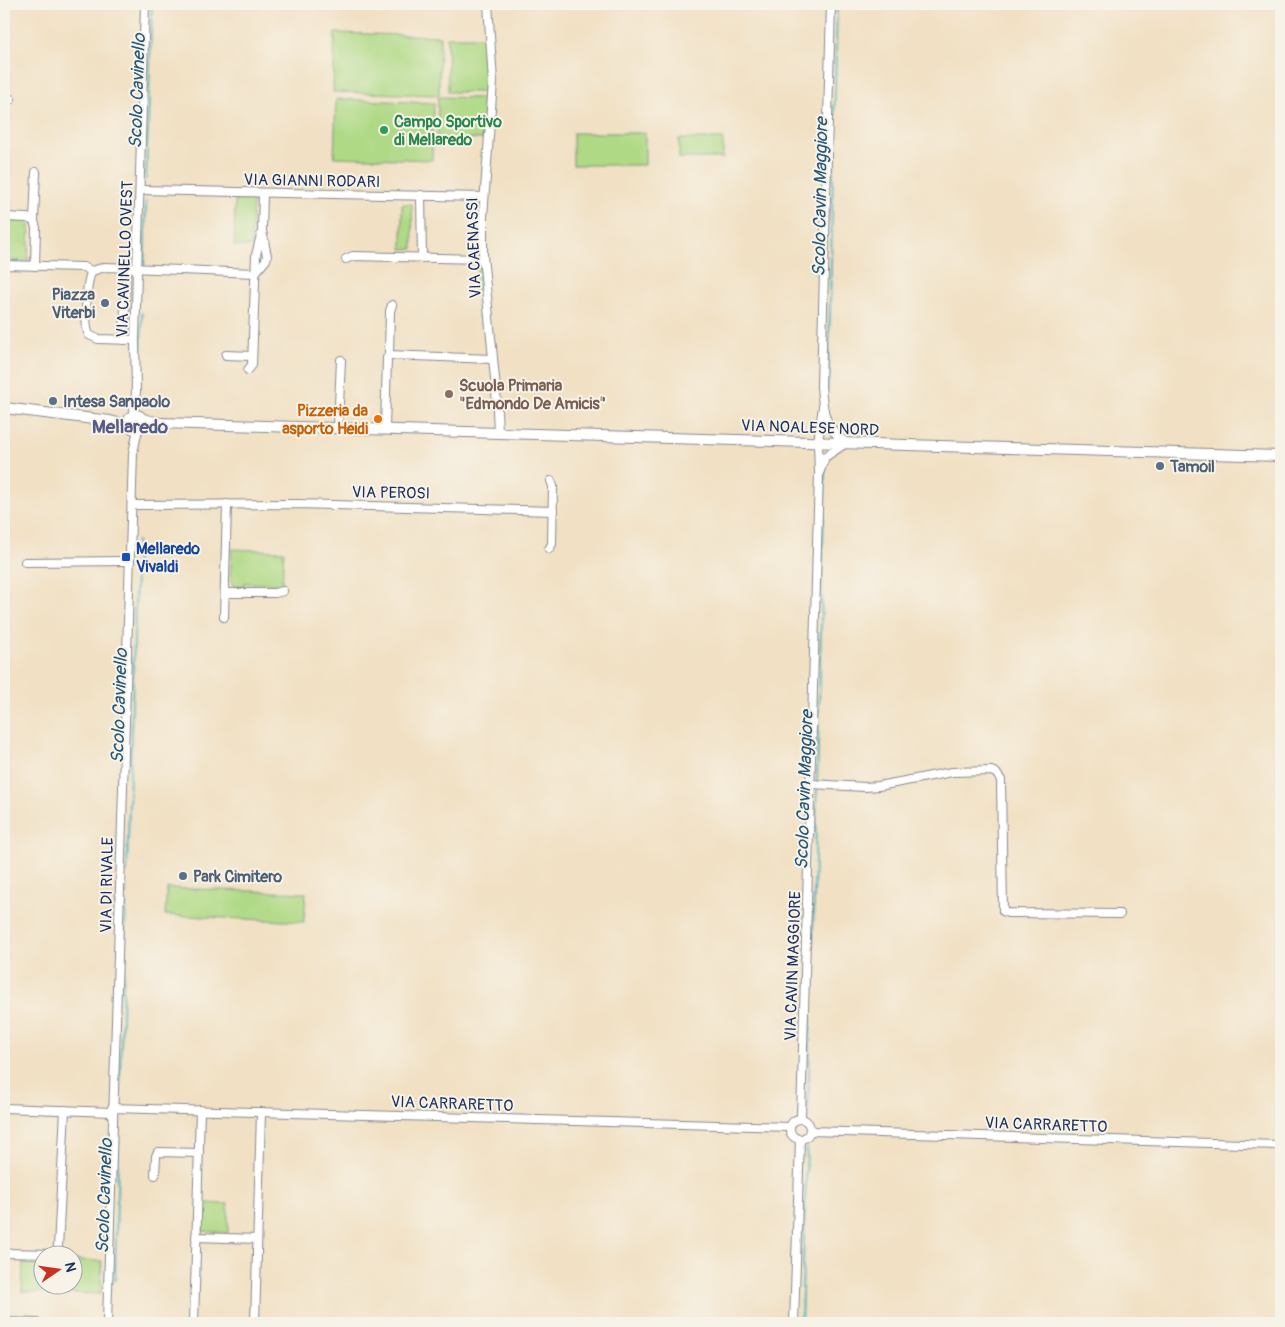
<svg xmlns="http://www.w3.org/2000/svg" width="1285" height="1327" viewBox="0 0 1285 1327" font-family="Pangolin,sans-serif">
<rect width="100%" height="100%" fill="#f7f3e8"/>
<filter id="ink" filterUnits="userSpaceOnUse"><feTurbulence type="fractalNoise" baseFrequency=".02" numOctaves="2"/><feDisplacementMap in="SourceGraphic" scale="10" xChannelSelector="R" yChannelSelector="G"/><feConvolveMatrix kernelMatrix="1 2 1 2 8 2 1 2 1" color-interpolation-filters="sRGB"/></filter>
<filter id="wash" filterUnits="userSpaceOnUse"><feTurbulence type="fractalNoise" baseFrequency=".0096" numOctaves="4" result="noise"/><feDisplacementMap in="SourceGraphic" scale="20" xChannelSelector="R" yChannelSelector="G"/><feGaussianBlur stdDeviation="1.12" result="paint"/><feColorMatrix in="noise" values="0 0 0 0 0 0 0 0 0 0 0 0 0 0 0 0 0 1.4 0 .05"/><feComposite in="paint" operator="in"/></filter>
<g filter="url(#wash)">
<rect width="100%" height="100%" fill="#f1e0c3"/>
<g fill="#afd985" stroke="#658472">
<polygon points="335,33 440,36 439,95 333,92"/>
<polygon points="447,37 484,37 484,92 448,92"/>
<polygon points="438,97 484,98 483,139 437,138"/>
<polygon points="336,99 434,103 432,160 334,157"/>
<rect x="573" y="133" width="72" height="32"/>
<rect x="679" y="139" width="44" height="19"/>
<polygon points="235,200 253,200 251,246 234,246"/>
<polygon points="402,204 412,204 413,249 402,249"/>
<polygon points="4,221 24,221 30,225 28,261 4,261"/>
<polygon points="477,264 480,269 483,290 476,290"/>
<polygon points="232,549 284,551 282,584 244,583 244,588 233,586 230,580"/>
<polygon points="167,888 306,893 304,922 165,915"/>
<polygon points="203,1203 228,1204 228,1233 202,1231"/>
<polygon points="23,1258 42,1259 42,1284 72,1284 73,1260 102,1261 101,1294 22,1292"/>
</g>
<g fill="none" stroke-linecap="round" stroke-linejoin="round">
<g stroke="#41b1bb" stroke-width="2">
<polyline points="146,179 152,4"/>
<polyline points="144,267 146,202"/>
<polyline points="141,360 142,313"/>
<polyline points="828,390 837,4"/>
<polyline points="817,782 825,470"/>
<polyline points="127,872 137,541"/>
<polyline points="126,895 126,880"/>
<polyline points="119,1104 126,902"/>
<polyline points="808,1110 817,787"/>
<polyline points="115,1281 119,1112"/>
<polyline points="801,1323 807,1146"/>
</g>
</g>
</g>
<g filter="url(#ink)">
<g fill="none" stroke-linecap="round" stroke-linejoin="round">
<defs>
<g id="minor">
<polyline points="488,4 493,82 483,217 483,256 496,389 498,432"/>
<polyline points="4,101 11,99"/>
<polyline points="140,190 484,197"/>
<polyline points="421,195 422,258"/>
<polyline points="4,217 27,218 34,221"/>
<polyline points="346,259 353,256 481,259 483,256"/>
<polyline points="4,265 83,267 92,271 105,267 255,273"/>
<polyline points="35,266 36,228 34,221 36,172"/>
<path d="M92,271C86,281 84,325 89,335L98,339L135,340"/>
<polyline points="255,273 266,260 267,256 262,231 263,193"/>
<polyline points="124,340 126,269"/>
<polyline points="226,355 252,356"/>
<polyline points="389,355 492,359"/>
<polyline points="248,370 252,365 256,255 262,231"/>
<polyline points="133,416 136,392 135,340 145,4"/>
<polyline points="338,427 341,360"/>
<polyline points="385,429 387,358 389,355 390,311 392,305"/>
<path d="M820,471L825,457L846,443C824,426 823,413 821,386L831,4"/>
<polyline points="132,505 297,504 553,511"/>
<polyline points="549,549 552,544 553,486 551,481"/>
<polyline points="25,562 130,561"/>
<polyline points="225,593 275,593 283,591"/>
<polyline points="224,617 227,504"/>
<polyline points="811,784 865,787 879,786 952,772 991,771 996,773 1001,780 1003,911 1008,913 1120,914"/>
<polyline points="4,1108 112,1112"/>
<polyline points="112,1108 790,1127"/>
<polyline points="801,1118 819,473 818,442 823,406"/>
<circle cx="800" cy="1129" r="10"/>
<polyline points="811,1131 1281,1145"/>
<polyline points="155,1175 156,1156 158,1152 199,1153"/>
<polyline points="196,1237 257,1239"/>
<polyline points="4,1253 53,1254 58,1248 65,1110"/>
<polyline points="4,1322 37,1323"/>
<polyline points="107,1323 133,453 138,429"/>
<polyline points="194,1323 200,1110"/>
<polyline points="255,1323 261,1112"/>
<polyline points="794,1323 800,1139"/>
</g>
<g id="major">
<polyline points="4,408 110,421 130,426"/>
<circle cx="136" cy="422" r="7"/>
<polyline points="142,419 161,423 1281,456"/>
</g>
</defs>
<use href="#minor" stroke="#868890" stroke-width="10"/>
<use href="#major" stroke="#868890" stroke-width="12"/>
<use href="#minor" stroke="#fff" stroke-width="8"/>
<use href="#major" stroke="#fff" stroke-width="10"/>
</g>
</g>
<circle fill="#2e9e5b" stroke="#f7f3e8" stroke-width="2" cx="384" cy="130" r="5"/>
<g fill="#5c6f8a" stroke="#f7f3e8" stroke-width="2">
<circle cx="105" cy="303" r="5"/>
<circle cx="53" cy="401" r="5"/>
<circle cx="1160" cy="466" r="5"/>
<circle cx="183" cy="876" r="5"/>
</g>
<circle fill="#8d6e63" stroke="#f7f3e8" stroke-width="2" cx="449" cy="394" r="5"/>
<circle fill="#e8710a" stroke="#f7f3e8" stroke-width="2" cx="378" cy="419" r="5"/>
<rect fill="#1a4fb4" stroke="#f7f3e8" stroke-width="2" x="121" y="552" width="10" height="10" rx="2.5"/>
<g text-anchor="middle" stroke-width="4" stroke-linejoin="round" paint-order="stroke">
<g font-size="16" font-weight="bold" fill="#27864d" stroke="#f7f3e8" text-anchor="start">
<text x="394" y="127">Campo Sportivo<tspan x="394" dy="18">di Mellaredo</tspan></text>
</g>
<g font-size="16" fill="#1b2f5e" stroke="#f7f3e8">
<text transform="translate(312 180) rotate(1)" y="6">VIA GIANNI RODARI</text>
<text transform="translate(473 248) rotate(-92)" y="6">VIA CAENASSI</text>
<text transform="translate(124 259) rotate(-88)" y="6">VIA CAVINELLO OVEST</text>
<text transform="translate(810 427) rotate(2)" y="6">VIA NOALESE NORD</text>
<text transform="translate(391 492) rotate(1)" y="6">VIA PEROSI</text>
<text transform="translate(106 885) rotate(-89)" y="6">VIA DI RIVALE</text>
<text transform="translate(792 966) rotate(-88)" y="6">VIA CAVIN MAGGIORE</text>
<text transform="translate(452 1103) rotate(2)" y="6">VIA CARRARETTO</text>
<text transform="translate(1046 1124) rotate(2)" y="6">VIA CARRARETTO</text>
</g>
<g font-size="16" font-weight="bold" fill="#4e5e75" stroke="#f7f3e8" text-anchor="start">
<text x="95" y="300" text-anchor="end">Piazza<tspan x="95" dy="18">Viterbi</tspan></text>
<text x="63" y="407">Intesa Sanpaolo</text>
<text x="1170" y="472">Tamoil</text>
<text x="193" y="882">Park Cimitero</text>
</g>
<g font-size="16" font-weight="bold" fill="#785e54" stroke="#f7f3e8" text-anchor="start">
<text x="459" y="391">Scuola Primaria<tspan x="459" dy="18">"Edmondo De Amicis"</tspan></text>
</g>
<g font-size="16" font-weight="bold" fill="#c56008" stroke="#f7f3e8" text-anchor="end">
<text x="368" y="416">Pizzeria da<tspan x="368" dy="18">asporto Heidi</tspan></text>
</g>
<g font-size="16" font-weight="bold" fill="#164399" stroke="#f7f3e8" text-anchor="start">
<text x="136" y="554">Mellaredo<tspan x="136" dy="18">Vivaldi</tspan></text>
</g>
<g font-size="18" font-style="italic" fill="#26567a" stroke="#f7f3e8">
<text transform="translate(137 91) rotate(-88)" y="6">Scolo Cavinello</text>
<text transform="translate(820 197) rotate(-89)" y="6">Scolo Cavin Maggiore</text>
<text transform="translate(119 706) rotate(-88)" y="6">Scolo Cavinello</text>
<text transform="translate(804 790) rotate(-88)" y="6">Scolo Cavin Maggiore</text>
<text transform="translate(104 1196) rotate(-88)" y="6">Scolo Cavinello</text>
</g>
<g font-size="19" font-weight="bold" fill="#565a89" stroke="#f7f3e8">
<text x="130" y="433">Mellaredo</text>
</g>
</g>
<rect width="1285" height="1327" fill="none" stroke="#f7f3e8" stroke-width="20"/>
<g transform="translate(58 1270) rotate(77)"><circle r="24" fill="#f7f3e8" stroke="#9fa5b1"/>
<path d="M0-4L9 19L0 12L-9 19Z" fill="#c8321e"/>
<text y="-8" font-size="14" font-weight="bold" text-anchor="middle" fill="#1b2f5e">N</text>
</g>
</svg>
